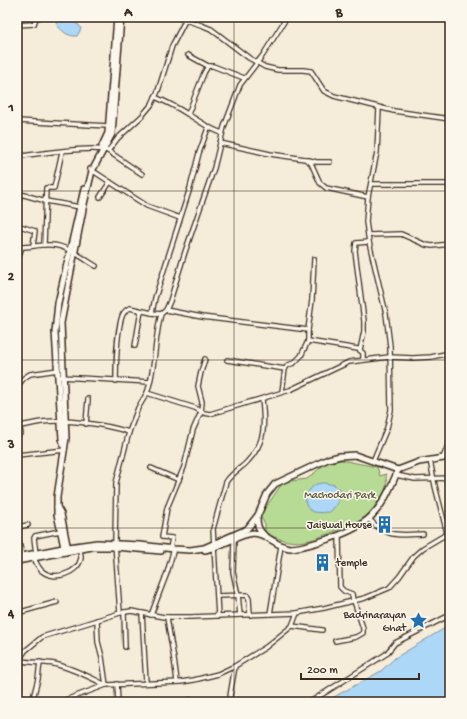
<svg xmlns="http://www.w3.org/2000/svg" width="467" height="719" viewBox="0 0 467 719" font-family="'Gochi Hand',sans-serif">
<rect width="100%" height="100%" fill="#f6ecda"/>
<filter id="ink" filterUnits="userSpaceOnUse"><feTurbulence type="fractalNoise" baseFrequency=".025" numOctaves="2"/><feDisplacementMap in="SourceGraphic" scale="8" xChannelSelector="R" yChannelSelector="G"/><feConvolveMatrix kernelMatrix="1 2 1 2 8 2 1 2 1" color-interpolation-filters="sRGB"/></filter>
<g filter="url(#ink)">
<path fill="#b7da95" stroke="#79825a" d="M341,460L377,467L380,476L386,474C387,488 387,488 379,500C365,522 356,523 333,532C317,538 305,544 288,541C280,540 272,536 265,532V524L260,516L283,482L307,479L326,463Z"/>
<g fill="#acd7f7" stroke="#7f92a0">
<path d="M59,17H73L76,24L79,25L81,29L77,36C68,37 60,30 56,23Z"/>
<path d="M325,483L335,485L337,489L339,488L342,491L339,493L338,503L330,512C324,512 316,514 310,510C301,503 307,490 315,485C318,483 322,483 325,483Z"/>
<polygon points="450,625 450,702 325,702 381,671 395,658"/>
</g>
<g fill="none" stroke-linecap="round" stroke-linejoin="round">
<defs>
<g id="street">
<polyline points="176,17 201,25 211,29 249,58 265,67 278,70 303,70 311,71 324,91 334,96 394,111 450,119"/>
<polyline points="17,25 34,24 36,18 41,17"/>
<polyline points="188,55 208,66"/>
<path d="M155,97C167,102 178,108 189,115C201,122 209,129 222,133"/>
<polyline points="188,114 204,73 208,66 213,66 244,78"/>
<polyline points="17,121 108,126"/>
<polyline points="220,143 270,154 305,159 311,163 320,183 326,188 368,197"/>
<polyline points="108,151 142,174"/>
<path d="M17,157C33,154 96,145 108,151L118,138L142,116L152,104L158,91L172,46L187,17"/>
<polyline points="309,160 316,162 330,162"/>
<polyline points="90,169 147,206 180,218"/>
<polyline points="17,178 19,171"/>
<polyline points="371,184 450,184"/>
<polyline points="17,193 46,201 80,207"/>
<polyline points="100,197 110,182"/>
<polyline points="17,210 20,195"/>
<polyline points="17,225 35,231 33,246"/>
<polyline points="368,235 401,234 426,245 432,246 450,244"/>
<polyline points="44,245 46,188 54,188 62,152"/>
<path d="M17,247C28,248 40,244 51,245C66,245 84,259 96,266"/>
<polyline points="17,261 22,247"/>
<polyline points="166,310 202,317 308,330 308,341 358,349 363,353 363,359"/>
<polyline points="161,314 152,313 155,298 190,188 199,153 208,128"/>
<polyline points="308,330 312,300 314,259"/>
<polyline points="135,346 141,311"/>
<polyline points="360,350 364,331 364,321 355,251 356,243 369,242"/>
<polyline points="227,360 285,369"/>
<polyline points="61,377 150,382"/>
<path d="M116,381C116,365 117,327 123,314C125,311 127,309 130,308L152,313"/>
<polyline points="17,387 24,378 30,374 58,370"/>
<polyline points="282,392 285,369 288,365 294,363 301,356 308,341"/>
<path d="M147,393C156,368 154,340 161,314L166,310L170,301L185,252L214,168L224,127L240,85L263,55L287,17"/>
<polyline points="86,424 88,399"/>
<path d="M17,426C25,426 33,423 42,422C68,419 103,424 129,432"/>
<polyline points="17,435 21,433 19,426"/>
<polyline points="17,455 65,450"/>
<polyline points="443,458 450,440"/>
<polyline points="430,460 435,486 447,533"/>
<polyline points="373,461 387,428 391,410 390,346 386,314 369,242 366,222 368,197 377,152 379,108"/>
<polyline points="151,468 179,480"/>
<polyline points="396,475 415,479 450,478"/>
<polyline points="17,513 18,520"/>
<path d="M369,519C386,538 400,535 423,534"/>
<polyline points="17,527 28,525"/>
<polyline points="17,533 22,556"/>
<polyline points="339,536 340,587 344,591 352,594 353,601"/>
<polyline points="234,540 233,572 238,595 240,615"/>
<polyline points="170,549 172,538 162,537 167,508 184,467 193,430 201,412 202,402 198,386 201,372 205,359"/>
<polyline points="36,554 34,538 35,536 60,531"/>
<path d="M34,558C36,562 38,568 42,571C54,581 78,574 81,558C81,555 80,551 80,548"/>
<polyline points="217,596 247,595 249,599 250,615"/>
<polyline points="124,612 125,647"/>
<polyline points="17,613 57,602"/>
<polyline points="120,613 131,611 164,617 191,617 297,613 324,608 365,598 389,588 399,577 414,556 423,548 450,532"/>
<polyline points="142,613 146,683"/>
<polyline points="270,614 281,546"/>
<polyline points="151,615 167,573 173,552"/>
<path d="M218,616L213,529L226,482C231,474 240,469 246,463C266,443 265,425 262,399"/>
<path d="M167,617C170,639 175,660 177,682"/>
<polyline points="97,620 98,642 102,657 106,685"/>
<polyline points="292,626 322,630"/>
<polyline points="335,641 356,637 363,633 363,628 354,601"/>
<path d="M18,660C24,663 45,662 54,664C73,668 89,677 106,685"/>
<polyline points="17,663 25,651 42,637 120,613 115,544 116,483 129,432 138,408 147,393 195,408 204,413 210,414 290,390 349,362 389,357 413,358 431,357 450,353"/>
<polyline points="117,684 118,702"/>
<polyline points="17,690 20,685 18,662"/>
<polyline points="32,702 38,679 40,662"/>
<polyline points="60,702 106,685 181,682 194,680 218,674 235,666 266,647 292,626 297,613"/>
<polyline points="186,702 189,700 206,702"/>
<polyline points="229,702 235,666"/>
<polyline points="310,702 386,654 395,643 450,615"/>
</g>
<g id="secondary">
<polyline points="102,146 108,133 117,17"/>
<polyline points="64,447 62,439 55,332 58,303 84,189"/>
<polyline points="57,507 61,514 68,550"/>
<path d="M257,517C257,525 258,529 264,535"/>
<path d="M205,550C220,547 240,534 253,533C267,533 276,547 290,548C300,548 312,544 322,541C369,527 380,514 398,470"/>
<polyline points="65,552 57,514 57,497 66,438 61,323 84,204 92,171 112,134 121,17"/>
<polyline points="17,557 68,547 97,543 140,545 174,549 190,550 204,548 247,529 258,515 267,494 275,484 328,459 340,456 355,455 398,470 419,462 450,457"/>
<polyline points="17,561 92,547 115,547 161,551"/>
</g>
</defs>
<use href="#street" stroke="#3b2a1e" stroke-width="6"/>
<use href="#secondary" stroke="#3b2a1e" stroke-width="8"/>
<use href="#street" stroke="#fbf7ec" stroke-width="3.5"/>
<use href="#secondary" stroke="#fbf7ec" stroke-width="5"/>
</g>
</g>
<path fill="none" stroke="#3b2a1e" stroke-width="1" stroke-opacity="0.55" d="M234,17V702M17,191H450M17,360H450M17,528H450"/>
<defs>
<symbol id="building-bare" viewBox="-9 -9 18 18"><path d="M-4-6H4V6H1V3H-1V6H-4ZM-2.5-4.3h1.7v1.8h-1.7ZM.8-4.3h1.7v1.8H.8ZM-2.5-1h1.7V.8h-1.7ZM.8-1h1.7V.8H.8Z" fill="#1f6fb2" stroke="#fbf7ec" stroke-width="2.5" paint-order="stroke"/></symbol>
<symbol id="sight-bare" viewBox="-9 -9 18 18"><path d="M0-6L1.8-2.2L6-1.7L2.9 1.2L3.7 5.4L0 3.3L-3.7 5.4L-2.9 1.2L-6-1.7L-1.8-2.2Z" fill="#1f6fb2" stroke="#fbf7ec" stroke-width="2.5" paint-order="stroke"/></symbol>
</defs>
<g fill-rule="evenodd">
<use href="#building-bare" x="372" y="512" width="25" height="25"/>
<use href="#building-bare" x="310" y="550" width="25" height="25"/>
<use href="#sight-bare" x="406" y="608" width="25" height="25"/>
</g>
<g text-anchor="middle" stroke-width="3" stroke-linejoin="round" paint-order="stroke">
<g font-size="11" fill="#5a563c" stroke="#fbf7ec">
<text x="340" y="498">Machodari Park</text>
</g>
<g font-size="11" fill="#3b2a1e" stroke="#fbf7ec" text-anchor="end">
<text x="372" y="528">Jaiswal House</text>
<text x="336" y="566" text-anchor="start">temple</text>
<text x="406" y="618">Badrinarayan<tspan x="406" dy="13">Ghat</tspan></text>
</g>
</g>
<rect width="467" height="719" fill="none" stroke="#fbf7ec" stroke-width="44"/>
<path d="M301 673v6h118v-6" fill="none" stroke="#3b2a1e" stroke-width="2"/>
<text x="307" y="673" font-size="12" fill="#3b2a1e" stroke="#fbf7ec" stroke-width="3" paint-order="stroke">200 m</text>
<rect x="22" y="22" width="423" height="675" fill="none" stroke="#3b2a1e" stroke-width="1.5"/>
<g font-size="13" text-anchor="middle" font-weight="bold" fill="#3b2a1e">
<text x="128" y="16">A</text>
<text x="339" y="16">B</text>
<text x="11" y="111">1</text>
<text x="11" y="280">2</text>
<text x="11" y="448">3</text>
<text x="11" y="617">4</text>
</g>
</svg>
